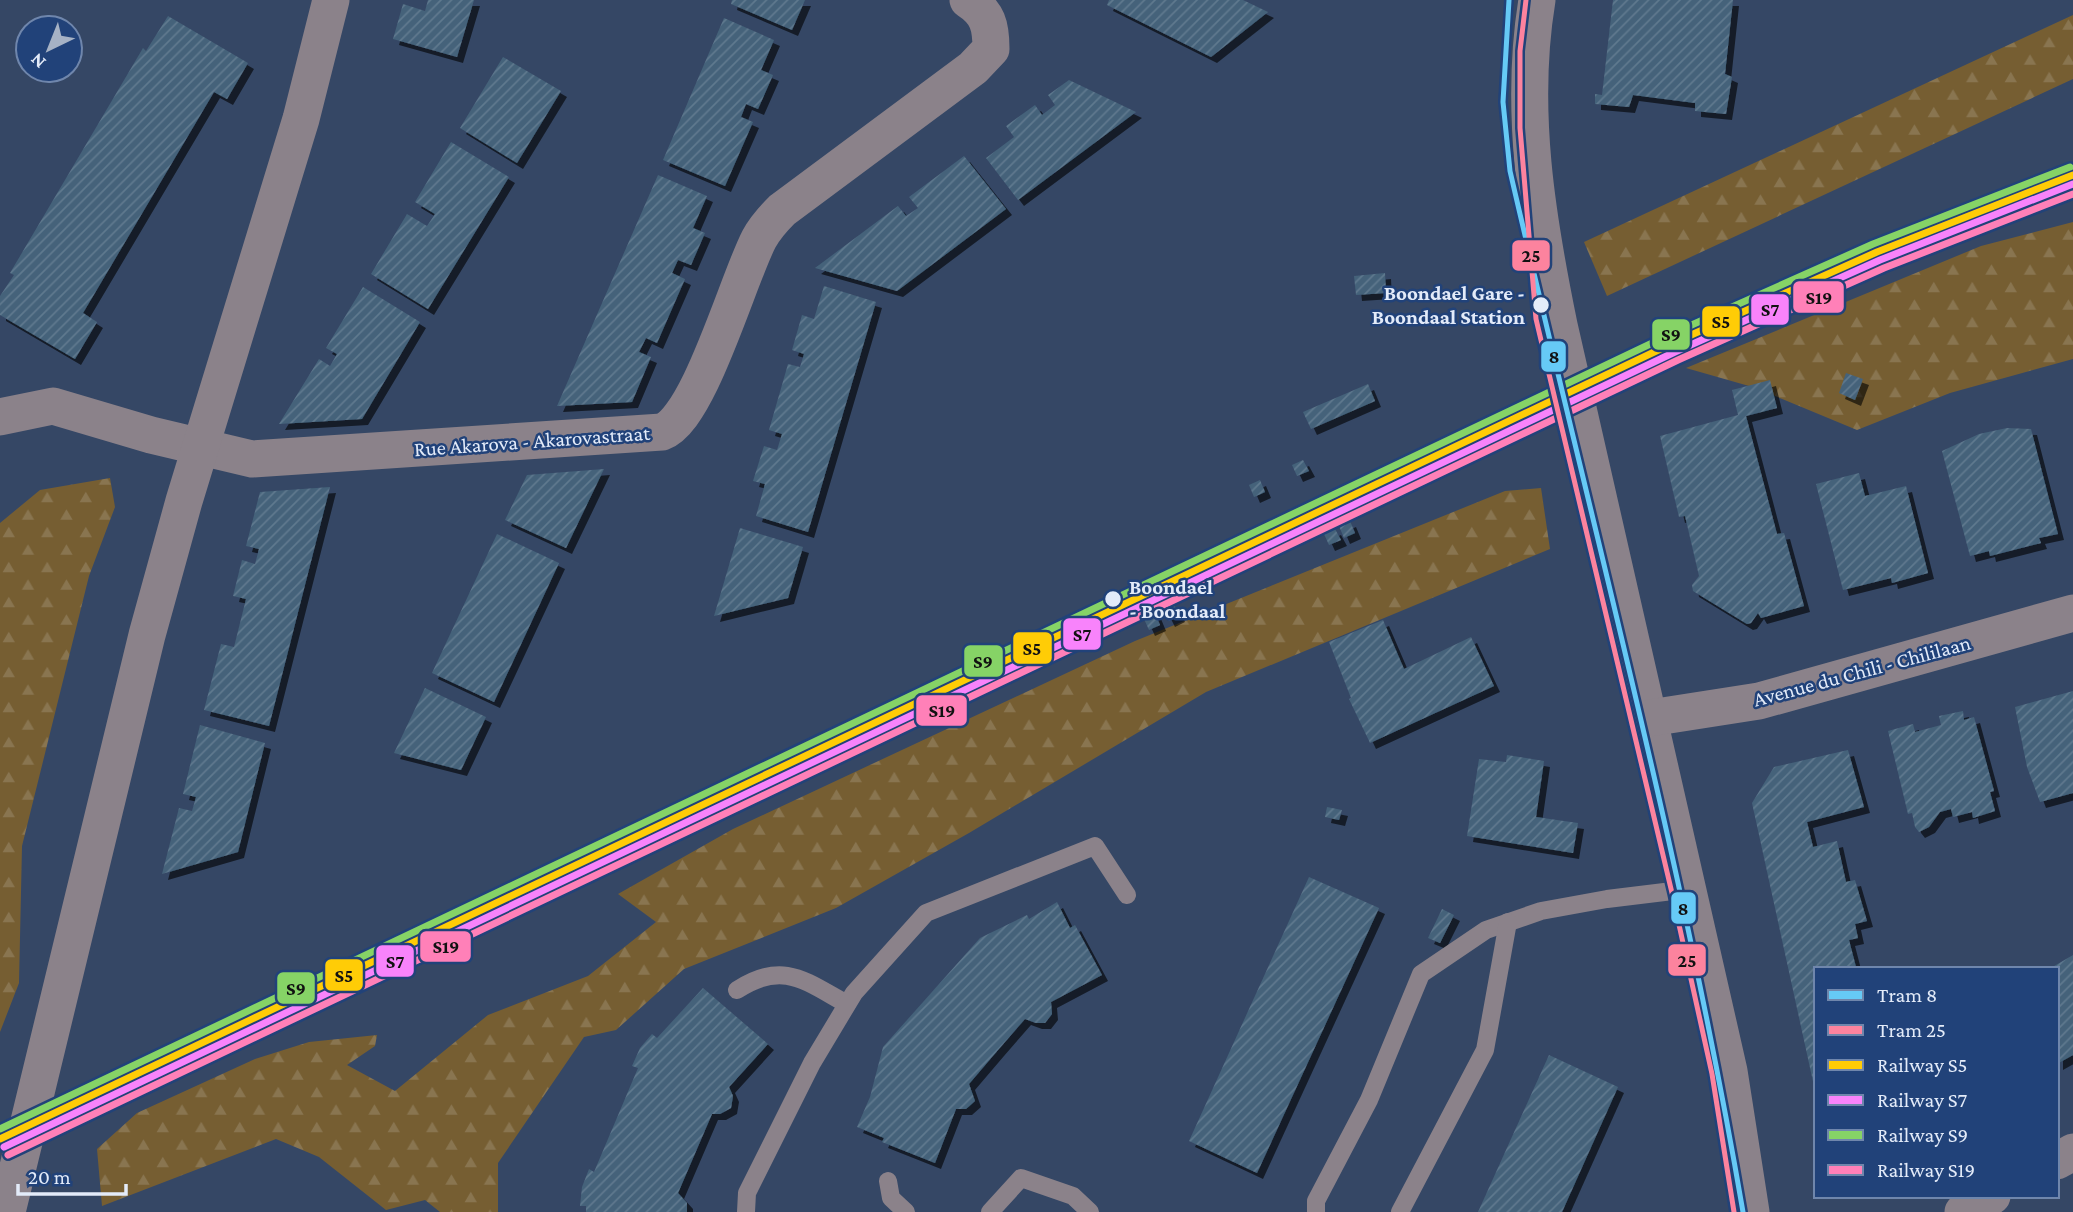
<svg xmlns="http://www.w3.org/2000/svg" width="2073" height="1212" viewBox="0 0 2073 1212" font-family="'Crimson Pro',serif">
<defs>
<pattern id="forest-firs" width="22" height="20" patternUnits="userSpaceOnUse" patternTransform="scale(1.75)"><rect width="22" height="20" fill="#765e32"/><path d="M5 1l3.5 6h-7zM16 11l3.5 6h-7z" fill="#897550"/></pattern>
<pattern id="building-hatch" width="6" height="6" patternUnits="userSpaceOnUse" patternTransform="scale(1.75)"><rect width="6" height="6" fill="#44627a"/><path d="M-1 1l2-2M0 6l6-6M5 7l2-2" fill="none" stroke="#5f798e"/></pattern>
<filter id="shadow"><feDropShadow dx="6" dy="6" stdDeviation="0" flood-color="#0009"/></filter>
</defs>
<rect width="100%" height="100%" fill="#354765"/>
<g fill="url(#forest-firs)">
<polygon points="2073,15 2073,79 1607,296 1584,242"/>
<polygon points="2073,222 2073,359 1950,393 1857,430 1756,388 1686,368 1981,246"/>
<polygon points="110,478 115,507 89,576 22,846 19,983 0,1032 0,523 40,490"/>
<polygon points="1541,488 1550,549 1206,692 969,833 836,908 684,969 616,1030 584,1037 498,1163 498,1212 440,1212 425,1200 386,1210 319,1157 276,1139 102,1206 97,1149 137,1113 255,1059 309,1042 377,1035 375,1046 347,1065 395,1091 488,1015 588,976 656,922 618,894 733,829 1135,641 1505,491"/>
</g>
<g fill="url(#building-hatch)" filter="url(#shadow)">
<polygon points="428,0 474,0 457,57 393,39 403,4 425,11"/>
<polygon points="732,0 805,0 792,30 731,4"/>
<polygon points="1109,0 1243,0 1268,12 1211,57 1107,5"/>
<polygon points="1613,0 1733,0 1725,74 1732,77 1726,114 1695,111 1695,103 1633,95 1629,107 1595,104 1595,94 1602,95"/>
<polygon points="168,16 248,63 227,99 214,92 83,313 97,322 75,359 0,315 0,296 14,275 10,273 143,48 146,51"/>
<polygon points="724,18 774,40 761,70 773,75 758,109 746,104 741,117 753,122 725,186 663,160"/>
<polygon points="503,57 561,91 517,163 460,128"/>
<polygon points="1069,80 1136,112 1018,200 986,158 1014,137 1006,126 1035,105 1042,115 1055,105 1048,95"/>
<polygon points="451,142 509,177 428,309 371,274 407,214 427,226 435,214 415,202"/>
<polygon points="964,156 1006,209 897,291 815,268 898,206 906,216 918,208 909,197"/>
<polygon points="658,175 707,196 693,228 705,233 691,265 678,260 672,273 685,279 657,343 646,338 639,352 651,357 632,402 557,406"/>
<polygon points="1385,273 1386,293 1356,295 1354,276"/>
<polygon points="824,286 876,302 808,532 756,516 765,484 753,481 764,446 777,450 782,434 769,430 788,364 800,367 804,354 792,350 802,315 814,319"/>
<polygon points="363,287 420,322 362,419 279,424 319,359 330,366 337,354 326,348"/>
<polygon points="1846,373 1863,379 1855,400 1839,393"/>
<polygon points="1770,380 1777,408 1746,416 1777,534 1784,533 1804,606 1761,618 1758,613 1751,623 1747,624 1693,591 1692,585 1699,576 1685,516 1679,517 1660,436 1738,415 1732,390"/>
<polygon points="1368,384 1375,401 1311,429 1303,412"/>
<polygon points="2007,428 2031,429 2058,534 2039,538 2041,543 1990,556 1989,551 1970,556 1942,451 1979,434"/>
<polygon points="1303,460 1309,471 1297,476 1292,465"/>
<polygon points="604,469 566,548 505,520 527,475"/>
<polygon points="1859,473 1865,496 1906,486 1928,573 1892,583 1891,578 1843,590 1816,484"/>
<polygon points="1260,480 1265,492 1254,497 1249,485"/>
<polygon points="330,487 269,726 204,710 221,644 234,647 246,599 233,596 242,560 255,564 259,549 246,546 260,492"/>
<polygon points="1350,521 1355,533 1344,538 1339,526"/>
<polygon points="740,528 803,547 788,598 714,616"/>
<polygon points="1335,529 1341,540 1329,545 1324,534"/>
<polygon points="497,534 559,563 494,702 432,673"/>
<polygon points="1174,604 1179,616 1169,621 1163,609"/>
<polygon points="1155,613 1160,625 1149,630 1144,619"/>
<polygon points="1383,620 1404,669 1471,637 1494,686 1370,743 1349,699 1351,698 1329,642"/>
<polygon points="425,688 486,717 461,770 394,753"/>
<polygon points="2073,691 2073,793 2040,802 2027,767 2015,707"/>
<polygon points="1963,711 1964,720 1974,717 1994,791 1990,792 1995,811 1973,818 1972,812 1953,817 1951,809 1940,812 1929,827 1919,832 1915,827 1912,813 1908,814 1888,731 1913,724 1915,732 1941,725 1939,716"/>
<polygon points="200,725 265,743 238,852 162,874 179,808 192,811 196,797 183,794"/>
<polygon points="1848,750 1864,807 1807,822 1813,847 1837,841 1846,882 1855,880 1867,921 1855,924 1858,938 1849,940 1856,967 1861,966 1862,969 1816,969 1814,1086 1752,803 1774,767"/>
<polygon points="1507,755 1544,761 1536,817 1578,823 1573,853 1467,836 1479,759 1506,762"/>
<polygon points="1327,807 1342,810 1339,820 1325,817"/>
<polygon points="1309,877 1379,908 1257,1173 1189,1141"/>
<polygon points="1057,902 1070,928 1075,925 1102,975 1051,1002 1052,1014 1045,1023 1036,1023 1025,1019 998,1050 969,1084 975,1101 966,1109 956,1109 935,1163 882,1142 884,1138 857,1127 870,1097 883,1047 980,938 1027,915 1029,919"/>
<polygon points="1442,909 1454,915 1440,943 1428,938"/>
<polygon points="2073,955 2073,1055 2057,1064 2057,969 2049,969"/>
<polygon points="703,988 768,1044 729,1087 733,1096 731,1108 720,1114 712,1114 678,1193 687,1203 687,1212 586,1212 586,1206 580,1206 582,1187 589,1169 594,1172 638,1068 632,1066 640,1048 652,1034 657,1038"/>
<polygon points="1549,1055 1618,1087 1562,1212 1478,1212"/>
</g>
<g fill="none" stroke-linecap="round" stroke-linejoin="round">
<g stroke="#8b828a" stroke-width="18">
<path d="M737,990C783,960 805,981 847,1004"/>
<polyline points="888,1181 891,1198 906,1212"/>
<polyline points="746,1212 747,1193 812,1063 854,993 926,913 1095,846 1127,895"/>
<polyline points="990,1212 1021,1178 1073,1196 1090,1212"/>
<polyline points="1316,1212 1316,1201 1369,1100 1421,974 1486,930 1541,911 1607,899 1689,889"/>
<polyline points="1400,1212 1485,1050 1508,922"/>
</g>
<g stroke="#8b828a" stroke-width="37">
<path d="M1537,0C1519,109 1537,218 1559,325L1729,1071L1751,1212"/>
<path d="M0,417L53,406L151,435L252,459L662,432C699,419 738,279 759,239C765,228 773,219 782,210L973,68L991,49C991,26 988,13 968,0"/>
<polyline points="1650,718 1759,701 2073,613"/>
<polyline points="2057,1161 2073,1152"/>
<polyline points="7,1212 147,635 184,501 301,119 331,0"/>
<polyline points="1963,1212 1992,1196"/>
</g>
<defs>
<polyline id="rail-1" points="0,1139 1671,344 1877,252 2073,175"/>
<polyline id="rail-2" points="4,1147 1675,352 1880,260 2073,184"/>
<polyline id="rail-3" points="0,1129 1667,336 1873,244 2070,167"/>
<polyline id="rail-4" points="8,1155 1678,360 1884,268 2073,194"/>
</defs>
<use href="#rail-1" stroke="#214279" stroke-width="12"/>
<use href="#rail-2" stroke="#214279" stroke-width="12"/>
<use href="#rail-3" stroke="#214279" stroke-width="12"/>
<use href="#rail-4" stroke="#214279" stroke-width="12"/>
<use href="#rail-1" stroke="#ffcc06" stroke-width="7"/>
<use href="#rail-2" stroke="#f883fb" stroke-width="7"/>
<use href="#rail-3" stroke="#86d366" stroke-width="7"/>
<use href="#rail-4" stroke="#ff80b8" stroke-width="7"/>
<defs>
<path id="tram-1" d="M1509,0L1503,102L1510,171C1590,518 1683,861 1743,1212"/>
<polyline id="tram-2" points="1526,0 1520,51 1520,128 1536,319 1672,893 1712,1074 1734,1212"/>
</defs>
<use href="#tram-1" stroke="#214279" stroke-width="10"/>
<use href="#tram-2" stroke="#214279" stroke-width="10"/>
<use href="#tram-1" stroke="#66caf6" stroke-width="5"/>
<use href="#tram-2" stroke="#fc839e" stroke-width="5"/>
</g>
<g fill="#e3ebf9" stroke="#214279" stroke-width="2.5">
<circle cx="1541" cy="305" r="9"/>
<circle cx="1113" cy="599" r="9"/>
</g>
<g text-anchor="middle" stroke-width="5" stroke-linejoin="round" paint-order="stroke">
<g font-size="21" font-weight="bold" fill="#e3ebf9" stroke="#214279" text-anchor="end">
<text x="1525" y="300">Boondael Gare -<tspan x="1525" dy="24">Boondaal Station</tspan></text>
<text x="1129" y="594" text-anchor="start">Boondael<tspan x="1129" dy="24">- Boondaal</tspan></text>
</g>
<g font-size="21" fill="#e3ebf9" stroke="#214279">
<text transform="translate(532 441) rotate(-4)" y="7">Rue Akarova - Akarovastraat</text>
<text transform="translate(1862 671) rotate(-15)" y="7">Avenue du Chili - Chililaan</text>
</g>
</g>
<g stroke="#214279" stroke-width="2.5">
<rect x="1511" y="239" width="40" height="33" rx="7" fill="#fc839e"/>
<rect x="1792" y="280" width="53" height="34" rx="7" fill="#ff80b8"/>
<rect x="1750" y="293" width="40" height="33" rx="7" fill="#f883fb"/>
<rect x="1701" y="305" width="40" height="33" rx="7" fill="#ffcc06"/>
<rect x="1651" y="318" width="40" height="33" rx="7" fill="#86d366"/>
<rect x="1540" y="340" width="27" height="33" rx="7" fill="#66caf6"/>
<rect x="1062" y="617" width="40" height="34" rx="7" fill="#f883fb"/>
<rect x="1012" y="631" width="41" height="34" rx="7" fill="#ffcc06"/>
<rect x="963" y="644" width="41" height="34" rx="7" fill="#86d366"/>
<rect x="915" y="694" width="53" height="33" rx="7" fill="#ff80b8"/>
<rect x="1670" y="891" width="27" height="34" rx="7" fill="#66caf6"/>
<rect x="419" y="930" width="53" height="33" rx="7" fill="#ff80b8"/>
<rect x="1667" y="943" width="40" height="34" rx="7" fill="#fc839e"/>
<rect x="375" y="944" width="40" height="34" rx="7" fill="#f883fb"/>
<rect x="324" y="958" width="40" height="34" rx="7" fill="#ffcc06"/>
<rect x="276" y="971" width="40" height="34" rx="7" fill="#86d366"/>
</g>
<g font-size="19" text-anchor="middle" font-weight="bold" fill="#111">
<text x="1531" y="262">25</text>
<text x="1819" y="304">S19</text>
<text x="1770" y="316">S7</text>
<text x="1721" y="328">S5</text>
<text x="1671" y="341">S9</text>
<text x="1554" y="363">8</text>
<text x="1082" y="641">S7</text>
<text x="1032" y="655">S5</text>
<text x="983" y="668">S9</text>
<text x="942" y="717">S19</text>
<text x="1683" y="915">8</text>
<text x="446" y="953">S19</text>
<text x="1687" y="967">25</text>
<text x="395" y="968">S7</text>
<text x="344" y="982">S5</text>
<text x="296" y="995">S9</text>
</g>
<rect x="1814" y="967" width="245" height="231" fill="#214279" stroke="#6f86ac" stroke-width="2"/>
<rect x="1828" y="990" width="35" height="10" fill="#66caf6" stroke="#6f86ac" stroke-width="2"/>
<text x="1877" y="1002" font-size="21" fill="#e3ebf9">Tram 8</text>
<rect x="1828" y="1025" width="35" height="10" fill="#fc839e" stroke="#6f86ac" stroke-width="2"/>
<text x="1877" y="1037" font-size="21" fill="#e3ebf9">Tram 25</text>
<rect x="1828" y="1060" width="35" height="10" fill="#ffcc06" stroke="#6f86ac" stroke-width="2"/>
<text x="1877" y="1072" font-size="21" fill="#e3ebf9">Railway S5</text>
<rect x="1828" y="1095" width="35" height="10" fill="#f883fb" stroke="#6f86ac" stroke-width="2"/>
<text x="1877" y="1107" font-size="21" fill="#e3ebf9">Railway S7</text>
<rect x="1828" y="1130" width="35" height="10" fill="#86d366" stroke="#6f86ac" stroke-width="2"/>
<text x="1877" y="1142" font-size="21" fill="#e3ebf9">Railway S9</text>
<rect x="1828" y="1165" width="35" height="10" fill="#ff80b8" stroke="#6f86ac" stroke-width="2"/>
<text x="1877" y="1177" font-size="21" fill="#e3ebf9">Railway S19</text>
<g transform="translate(49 49) rotate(223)"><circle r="33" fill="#214279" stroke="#6f86ac" stroke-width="2"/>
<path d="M0-5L12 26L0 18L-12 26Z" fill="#a6b2c5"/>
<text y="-10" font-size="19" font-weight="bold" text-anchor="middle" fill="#e3ebf9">N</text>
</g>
<path d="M18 1184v10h108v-10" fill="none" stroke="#e3ebf9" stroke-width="3.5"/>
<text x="28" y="1184" font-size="21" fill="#e3ebf9" stroke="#214279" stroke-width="5" paint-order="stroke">20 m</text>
</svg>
